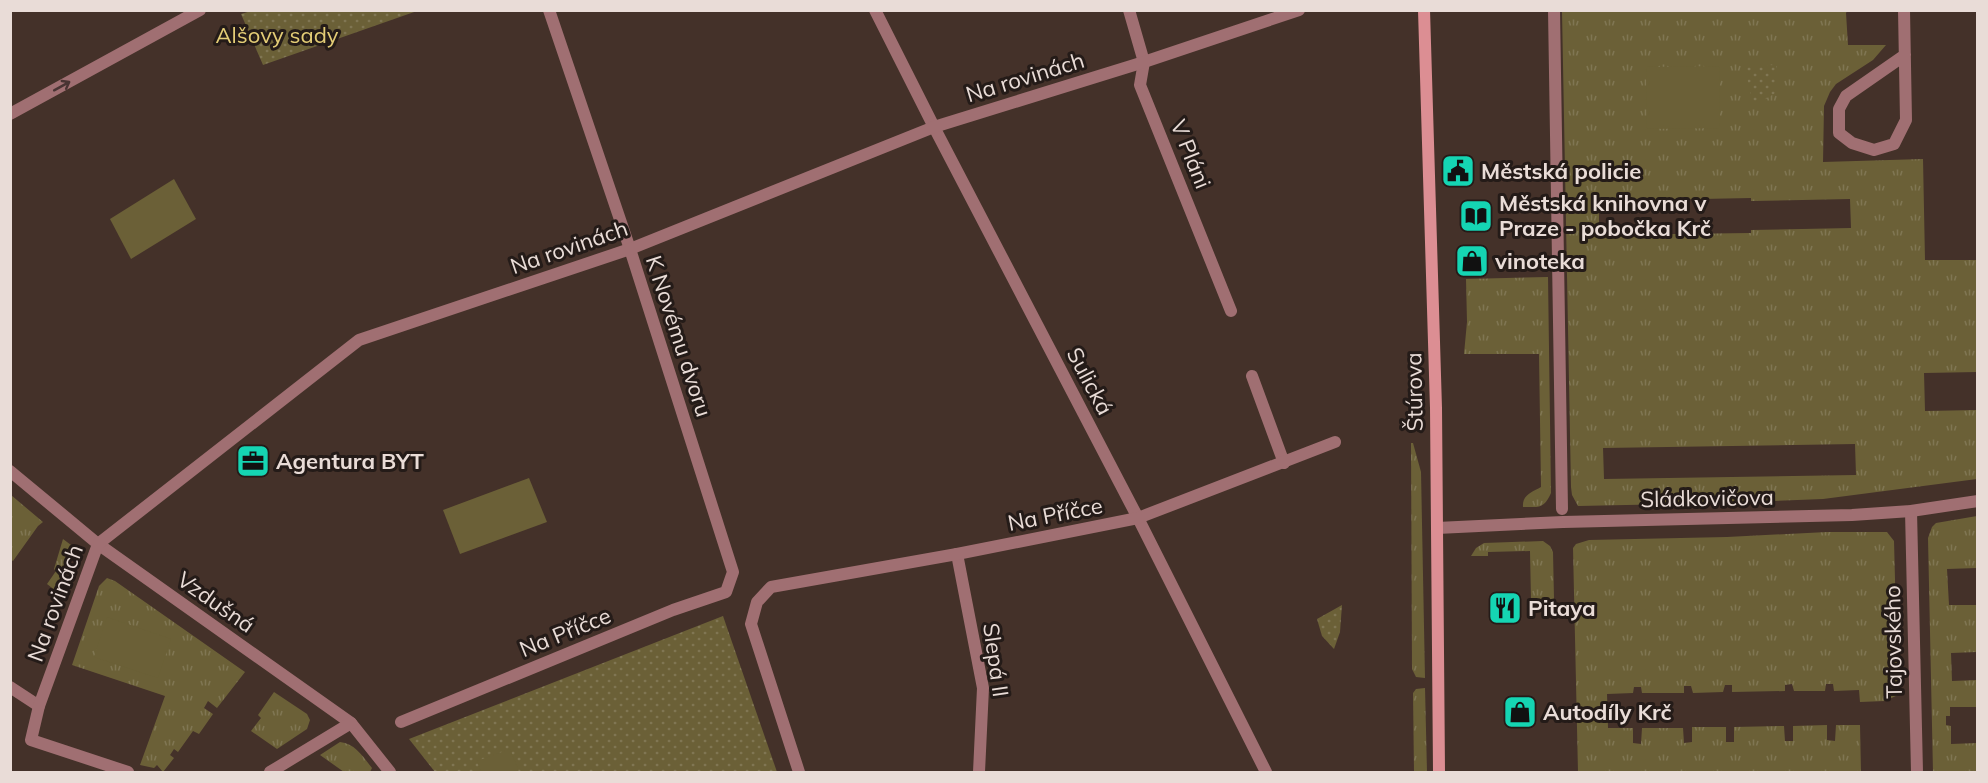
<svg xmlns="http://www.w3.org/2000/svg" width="1988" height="783" viewBox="0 0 1988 783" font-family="Mulish,sans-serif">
<defs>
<pattern id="grass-tufts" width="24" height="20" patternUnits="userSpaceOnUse" patternTransform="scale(1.5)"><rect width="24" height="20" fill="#6b6037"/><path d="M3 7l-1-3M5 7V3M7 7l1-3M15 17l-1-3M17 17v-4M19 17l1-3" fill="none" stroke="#807653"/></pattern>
<pattern id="park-dots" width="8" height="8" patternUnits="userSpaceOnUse" patternTransform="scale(1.5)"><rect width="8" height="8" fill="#6b6037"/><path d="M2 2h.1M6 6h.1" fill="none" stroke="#807653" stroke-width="1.8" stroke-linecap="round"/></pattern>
</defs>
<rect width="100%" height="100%" fill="#443129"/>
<g fill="url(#grass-tufts)" fill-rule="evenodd">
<path d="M1562,11H1847L1846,13L1848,45H1886L1873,60L1836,84L1830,92L1824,106L1823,162L1923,159L1925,260H1977V372L1924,373L1925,411L1977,410V479L1823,499L1722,503L1578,506L1572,495L1571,487ZM1751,198V201L1850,199L1851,228L1751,230V233L1599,235V201ZM1855,444L1856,475L1604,479L1603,448Z"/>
<path d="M1548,277L1551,493C1544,509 1539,507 1523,507C1522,495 1532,492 1541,487L1539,354H1464L1467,322L1466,279Z"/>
<polygon points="1411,443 1413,443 1421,472 1425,678 1416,677 1412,669"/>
<polygon points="11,495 43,522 38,526 13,561 10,559"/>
<polygon points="1977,516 1977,568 1947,569 1949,605 1977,605 1977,652 1951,653 1952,681 1977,680 1977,707 1950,707 1950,716 1946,716 1946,725 1951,726 1951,744 1977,743 1977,772 1933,772 1928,538 1932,527 1936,523"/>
<polygon points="1827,532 1887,532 1894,541 1898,695 1885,701 1860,702 1859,690 1834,691 1833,684 1826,684 1825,691 1794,691 1792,684 1785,685 1785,691 1732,692 1732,685 1725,685 1723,692 1693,693 1691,686 1684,686 1684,693 1642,693 1641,687 1634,687 1633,693 1607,694 1608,728 1633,728 1633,743 1641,744 1642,728 1683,728 1684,743 1692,742 1692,727 1726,727 1726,742 1734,742 1734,727 1784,726 1785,741 1793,741 1793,726 1827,725 1827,740 1835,741 1836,725 1860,725 1861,772 1578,772 1573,548 1576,544 1589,540 1727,537"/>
<polygon points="63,539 71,545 73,556 60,594 47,584 56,571 54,569"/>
<polygon points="1543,541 1550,546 1553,552 1554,599 1531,600 1530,551 1488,552 1488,556 1471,556 1476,548 1484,543"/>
<polygon points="107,578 115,581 245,672 217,708 208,701 204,708 213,714 199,734 193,731 178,752 174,749 170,755 174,758 163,772 157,765 154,768 140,765 165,696 72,665 99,586"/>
<polygon points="1425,688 1427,772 1414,772 1413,693 1416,689"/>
<polygon points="274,692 307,714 310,720 307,729 277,749 251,731 261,718 258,715"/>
<path d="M340,742C356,744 363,757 372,768L370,772H344L320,755Z"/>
</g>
<g fill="url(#park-dots)">
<polygon points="251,11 251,10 417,11 263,65 241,14"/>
<polygon points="1776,65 1777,92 1753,107 1745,66"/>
<polygon points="1342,605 1340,632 1334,649 1322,636 1317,619"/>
<polygon points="723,616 777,772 435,772 409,739"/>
</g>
<g fill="#6b6037">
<polygon points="1719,66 1720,128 1647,129 1646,67"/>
<polygon points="174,179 196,219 131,259 110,219"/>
<polygon points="529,478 547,522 460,554 443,510"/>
<polygon points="107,617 171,639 158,678 94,657"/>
<polygon points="510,749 519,772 481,772 477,761"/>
</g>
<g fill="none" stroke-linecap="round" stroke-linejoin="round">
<g stroke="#a06f72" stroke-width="12">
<polyline points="875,10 934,127 1138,518 1266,772"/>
<polyline points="1129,10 1144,62 1140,85 1231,311"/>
<polyline points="1554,10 1562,509"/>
<polyline points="1904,10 1906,120 1894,144 1874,150 1852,143 1839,133 1839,109 1846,96 1905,55"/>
<polyline points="10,114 200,10"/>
<polyline points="1252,376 1284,463"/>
<polyline points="10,471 98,544 351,723 390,772"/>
<polyline points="1911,511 1917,772"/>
<polyline points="1437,528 1563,522 1852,515 1911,511 1978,501"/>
<polyline points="957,554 983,688 979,772"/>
<polyline points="10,687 39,706"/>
<polyline points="401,722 673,610 726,592 733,572 630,249 549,10"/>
<polyline points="128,772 31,740 39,706 98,544 359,340 630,249 934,127 1144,62 1299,10"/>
<polyline points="270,772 351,723"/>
<polyline points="799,772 751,624 757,602 771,587 957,554 1138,518 1335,442"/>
</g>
<polyline stroke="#dc8e93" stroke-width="12" points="1424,10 1436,408 1439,772"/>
</g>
<defs><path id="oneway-shaft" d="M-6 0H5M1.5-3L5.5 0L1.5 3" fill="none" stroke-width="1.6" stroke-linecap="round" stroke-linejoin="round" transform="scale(1.5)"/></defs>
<use stroke="#493433" href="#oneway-shaft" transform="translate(62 86) rotate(-29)"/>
<defs>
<symbol id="civic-square" viewBox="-11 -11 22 22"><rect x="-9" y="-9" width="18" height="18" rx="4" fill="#15d5b3" stroke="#241b18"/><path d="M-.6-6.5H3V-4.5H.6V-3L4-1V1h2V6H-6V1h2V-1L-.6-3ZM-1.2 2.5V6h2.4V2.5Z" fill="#111"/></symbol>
<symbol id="library-square" viewBox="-11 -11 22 22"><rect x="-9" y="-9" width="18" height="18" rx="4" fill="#15d5b3" stroke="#241b18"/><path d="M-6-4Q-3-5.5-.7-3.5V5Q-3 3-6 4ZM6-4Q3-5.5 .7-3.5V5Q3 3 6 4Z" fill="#111"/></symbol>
<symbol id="shop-square" viewBox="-11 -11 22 22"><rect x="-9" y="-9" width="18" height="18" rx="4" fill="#15d5b3" stroke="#241b18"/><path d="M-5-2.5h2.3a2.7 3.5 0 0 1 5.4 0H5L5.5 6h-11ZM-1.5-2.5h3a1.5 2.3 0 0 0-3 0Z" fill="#111"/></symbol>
<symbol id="office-square" viewBox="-11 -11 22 22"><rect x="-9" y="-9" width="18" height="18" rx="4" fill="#15d5b3" stroke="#241b18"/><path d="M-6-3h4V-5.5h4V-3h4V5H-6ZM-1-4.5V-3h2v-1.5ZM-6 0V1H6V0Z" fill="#111"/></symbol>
<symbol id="restaurant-square" viewBox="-11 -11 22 22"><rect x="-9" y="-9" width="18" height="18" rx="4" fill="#15d5b3" stroke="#241b18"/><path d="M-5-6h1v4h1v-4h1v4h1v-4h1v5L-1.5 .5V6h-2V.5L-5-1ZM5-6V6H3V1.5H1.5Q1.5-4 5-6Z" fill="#111"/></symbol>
</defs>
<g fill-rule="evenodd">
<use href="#civic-square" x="1439" y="152" width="38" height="38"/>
<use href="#library-square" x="1457" y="197" width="38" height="38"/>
<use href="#shop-square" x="1453" y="242" width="38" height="38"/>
<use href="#office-square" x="234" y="442" width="38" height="38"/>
<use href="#restaurant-square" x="1486" y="589" width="38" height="38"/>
<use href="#shop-square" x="1501" y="693" width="38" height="38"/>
</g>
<g text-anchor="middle" stroke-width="6" stroke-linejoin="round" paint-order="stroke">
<g font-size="22" fill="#e4cd76" stroke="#241b18">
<text x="277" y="43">Alšovy sady</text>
</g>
<g font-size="22" fill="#e9dcd7" stroke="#241b18">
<text transform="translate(1025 77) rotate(-17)" y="8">Na rovinách</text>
<text transform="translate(1191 154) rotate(68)" y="8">V Pláni</text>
<text transform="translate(569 247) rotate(-19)" y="8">Na rovinách</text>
<text transform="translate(679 336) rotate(72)" y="8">K Novému dvoru</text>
<text transform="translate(1090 381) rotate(62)" y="8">Sulická</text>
<text transform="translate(1414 392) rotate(-91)" y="8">Štúrova</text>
<text transform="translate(1707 498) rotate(-1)" y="8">Sládkovičova</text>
<text transform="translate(1055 514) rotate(-11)" y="8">Na Příčce</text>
<text transform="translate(216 602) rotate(35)" y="8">Vzdušná</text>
<text transform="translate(55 603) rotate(-70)" y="8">Na rovinách</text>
<text transform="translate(565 632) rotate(-22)" y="8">Na Příčce</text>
<text transform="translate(1893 642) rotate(-91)" y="8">Tajovského</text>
<text transform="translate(996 660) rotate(82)" y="8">Slepá II</text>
</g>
<g font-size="22" font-weight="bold" fill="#e9dcd7" stroke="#241b18" text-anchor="start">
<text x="1481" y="179">Městská policie</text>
<text x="1499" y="211">Městská knihovna v<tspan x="1499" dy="25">Praze - pobočka Krč</tspan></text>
<text x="1495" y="269">vinoteka</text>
<text x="276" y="469">Agentura BYT</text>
<text x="1528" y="616">Pitaya</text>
<text x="1543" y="720">Autodíly Krč</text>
</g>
</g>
<rect width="1988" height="783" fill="none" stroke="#e9dcd7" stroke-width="24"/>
</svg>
